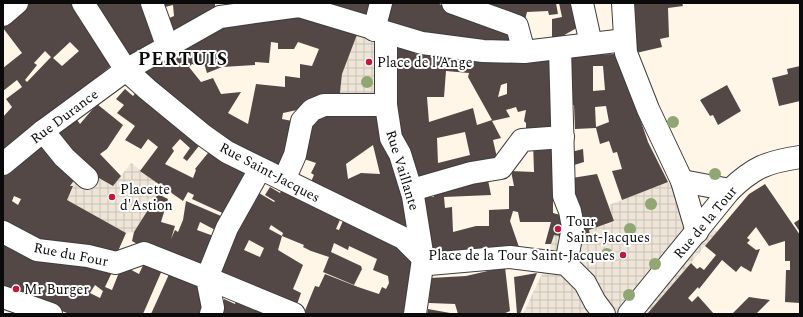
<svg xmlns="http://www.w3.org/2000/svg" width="803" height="317" viewBox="0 0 803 317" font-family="Spectral,serif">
<defs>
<pattern id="plaza-grid" width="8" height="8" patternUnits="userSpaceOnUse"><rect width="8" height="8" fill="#eee4d7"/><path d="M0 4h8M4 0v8" fill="none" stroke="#cbc2b7"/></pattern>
</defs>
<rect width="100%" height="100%" fill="#fff6e7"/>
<g fill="url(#plaza-grid)">
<polygon points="373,25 392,100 339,101 342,74 358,32"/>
<polygon points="131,163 163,187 134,232 126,233 114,227 67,200 73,187 70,186 78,175 85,172 113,186"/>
<polygon points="668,182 717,232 647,314 523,314 542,274 554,235 566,237 579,233 590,235 589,230 614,222 609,205"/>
</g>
<g fill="#534846" fill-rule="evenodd">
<path d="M22,3H76L113,64L3,156V117L12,107L6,99L22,87L17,80L3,91V68L22,53L3,28V18ZM70,42L79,51L62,66L53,58ZM45,51L51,57L27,82L25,80L37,65L34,63Z"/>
<polygon points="89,3 148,3 162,43 130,63"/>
<path d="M156,3H215V16L170,42ZM173,5L174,16L167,19L165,7Z"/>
<polygon points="311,3 378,3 373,25"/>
<polygon points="386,3 437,3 514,37 514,45 380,27"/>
<polygon points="474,3 556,3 558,14 549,15 548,11 527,12 525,20"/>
<polygon points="559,3 577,3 582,25 552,42 552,19 562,17"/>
<polygon points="631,3 682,3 683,6 668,8 669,37 660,39 662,47 636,53"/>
<path d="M304,16L358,32L342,74L339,101L283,113L282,119L297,122L282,175L192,120L136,74L223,26ZM271,42L278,43V49H294L298,42L319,49L312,66L300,64V78L285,76V87L256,84L248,124L228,113L241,92L221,94L213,78L201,82L189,67L192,64L196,65L204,63L207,73L222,67L255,65V62L269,63Z"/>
<path d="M391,42L404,45L416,54L434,56L486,58L550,56L553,134L526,136V123L524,121L526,110L518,112L516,107L506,110L510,117L492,121L501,138L493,140L498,162L415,185L397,131ZM446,71L469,73L468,77L492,120L477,125L473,108L429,122L427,97H444ZM507,83V94L498,97L501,85ZM465,132L470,155L438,163L437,138Z"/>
<path d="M618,54L648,142L668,182L622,200L612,171L622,169L617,152L613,153L609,141L600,144L596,128L575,129L574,105H570L567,55ZM593,66H603L605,90L593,91ZM606,106L609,122L596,127L595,107Z"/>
<polygon points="800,66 800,101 779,106 772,78 788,74 787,69"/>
<polygon points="727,85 741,111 718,125 713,115 710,116 700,100"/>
<polygon points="125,89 133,96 139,89 202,142 187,161 183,158 190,148 180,139 172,148 174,151 165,164 193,178 196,170 195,169 212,148 253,172 229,216 192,199 194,195 188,192 183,201 140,171 158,147 148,139 141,149 125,140 135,126 117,113 124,105 116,99"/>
<polygon points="97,104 123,125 107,149 100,154 121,176 113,186 97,177 51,135 75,117 80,124"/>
<path d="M382,109L391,147L411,228L400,229L308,188L314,175L311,173L316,163L301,158L305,132L318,116ZM373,145L380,174L361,173L348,179L346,164Z"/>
<path d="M43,137L78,175L70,186H73L67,200L126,233L115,258L16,235L3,225V172ZM14,196L21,199L18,205L12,201Z"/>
<polygon points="553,141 553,213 568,217 566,237 554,235 551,244 545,244 551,222 520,222 518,212 513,211 510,221 519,247 447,252 428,250 422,197 434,197 431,188 487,175 491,195 444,197 445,208 452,207 453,232 476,226 489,226 489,210 509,209 509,186 514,186 511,171 534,172 533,142"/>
<polygon points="583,149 584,162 571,166 571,152"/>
<polygon points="597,174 614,221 589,230 590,235 579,233 572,178"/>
<polygon points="765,184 800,235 800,303 785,302 786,270 790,270 790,261 785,261 785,241 769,246 756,227 747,238 750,240 747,243 756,250 760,249 751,272 741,266 736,272 722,260 699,289 698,287 688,298 692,302 698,296 714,314 647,314 691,263 697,269 700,267 704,270 716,255 705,246 749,194"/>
<path d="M270,187L280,193L283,187L342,215L336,229L339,230L345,216L401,245L416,262L407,314L304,313L315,286L319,287L325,274L358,287L379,294L382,287L386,289L389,283L388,276L373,270L377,259L349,246L348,250L334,243L331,252L361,266L362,269L354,285L323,272L329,257L311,251L303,247L304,245L282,236L278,250L303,265L293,289L301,293L295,310L214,275L235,230L238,232L259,193L274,202L275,201L265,195ZM271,225L283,233L282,236L269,229ZM249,240L264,248L260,257L244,250Z"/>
<polygon points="158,194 168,199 161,222 175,226 171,239 175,230 178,232 183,220 186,201 228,219 221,233 200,222 197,230 219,238 205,270 144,248 132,241 134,232"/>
<polygon points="800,219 800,232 794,223"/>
<path d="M3,236L114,268L105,287L112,290L122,265L139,274L145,261L163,268L143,314H70L3,290ZM95,285L103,291L100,298L90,293Z"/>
<polygon points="505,267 510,311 503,314 458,314 455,304 429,303 430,278 466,276"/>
<polygon points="170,272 206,286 205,314 151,314"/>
<polygon points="537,273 520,314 517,314 514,277"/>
<polygon points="749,297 770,300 756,314 732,314"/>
<polygon points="237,298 263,311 261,314 218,314 224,299 235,304"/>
<polygon points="428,309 450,313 450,314 427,314"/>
</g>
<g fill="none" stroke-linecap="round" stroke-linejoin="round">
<defs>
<g id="minor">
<polyline points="83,3 126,70 147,89 203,135 227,152 403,238 429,264 510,257 566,264 585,283 595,302 604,314"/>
<polyline points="152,3 168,48"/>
<polyline points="453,3 517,26 524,52"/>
<polyline points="582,3 591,44"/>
<polyline points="623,3 626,53 648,109 682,181 697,232"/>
<polyline points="3,15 17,3"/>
<polyline points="374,30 381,3"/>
<polyline points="386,33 386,105 391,138 400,154 413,196 423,259 415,314"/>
<polyline points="560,48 564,196 570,211 573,227 566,264"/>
<polyline points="43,131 64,157 87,178"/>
<polyline points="3,164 43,131 126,70 220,17 299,6 422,43 483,51 524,52 625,40"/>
<polyline points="260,169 227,228 207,278 294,314"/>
<polyline points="284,180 295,155 302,121 312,110 324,105 386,105"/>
<polyline points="682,181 730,190"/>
<polyline points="412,190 471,173 501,168 522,140 563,137"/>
<polyline points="3,232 37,250 88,256 116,263 144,253 207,278 213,308 211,314"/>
<polyline points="3,297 51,314"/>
<path d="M629,314L730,190C754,167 767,162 800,157"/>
</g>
</defs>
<use href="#minor" stroke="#3d3d3d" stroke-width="24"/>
<use href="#minor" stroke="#fff" stroke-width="22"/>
</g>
<g fill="#90a774">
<circle cx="367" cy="82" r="6"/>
<circle cx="673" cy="122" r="6"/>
<circle cx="715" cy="174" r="6"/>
<circle cx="651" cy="204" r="6"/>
<circle cx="630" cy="229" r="6"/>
<circle cx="607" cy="254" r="6"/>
<circle cx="655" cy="264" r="6"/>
<circle cx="629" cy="295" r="6"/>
</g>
<g fill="#c5173e" stroke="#fff" stroke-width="1.5">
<circle cx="369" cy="62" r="4"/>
<circle cx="112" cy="197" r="4"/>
<circle cx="558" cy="229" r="4"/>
<circle cx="623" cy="255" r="4"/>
<circle cx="16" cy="289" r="4"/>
</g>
<g text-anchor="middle" stroke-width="4" stroke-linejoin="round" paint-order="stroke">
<g font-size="14" fill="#0a0a0a" stroke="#fff" text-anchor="start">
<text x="377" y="67">Place de l'Ange</text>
<text x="120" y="194">Placette<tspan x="120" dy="16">d'Astion</tspan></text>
<text x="566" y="226">Tour<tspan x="566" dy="16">Saint-Jacques</tspan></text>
<text x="615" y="260" text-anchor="end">Place de la Tour Saint-Jacques</text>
<text x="24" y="294">Mr Burger</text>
</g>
<g font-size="14" fill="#0a0a0a" stroke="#fff">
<text transform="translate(64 116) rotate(-37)" y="5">Rue Durance</text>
<text transform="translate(403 170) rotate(73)" y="5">Rue Vaillante</text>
<text transform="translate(270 172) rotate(28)" y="5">Rue Saint-Jacques</text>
<text transform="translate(705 222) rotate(-50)" y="5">Rue de la Tour</text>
<text transform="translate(71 254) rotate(11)" y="5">Rue du Four</text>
</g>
<g font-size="18" font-weight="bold" letter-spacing="1" fill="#0a0a0a" stroke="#fff">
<text x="183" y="65">PERTUIS</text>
</g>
</g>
<rect width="803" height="317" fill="none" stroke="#0a0a0a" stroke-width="8"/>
</svg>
